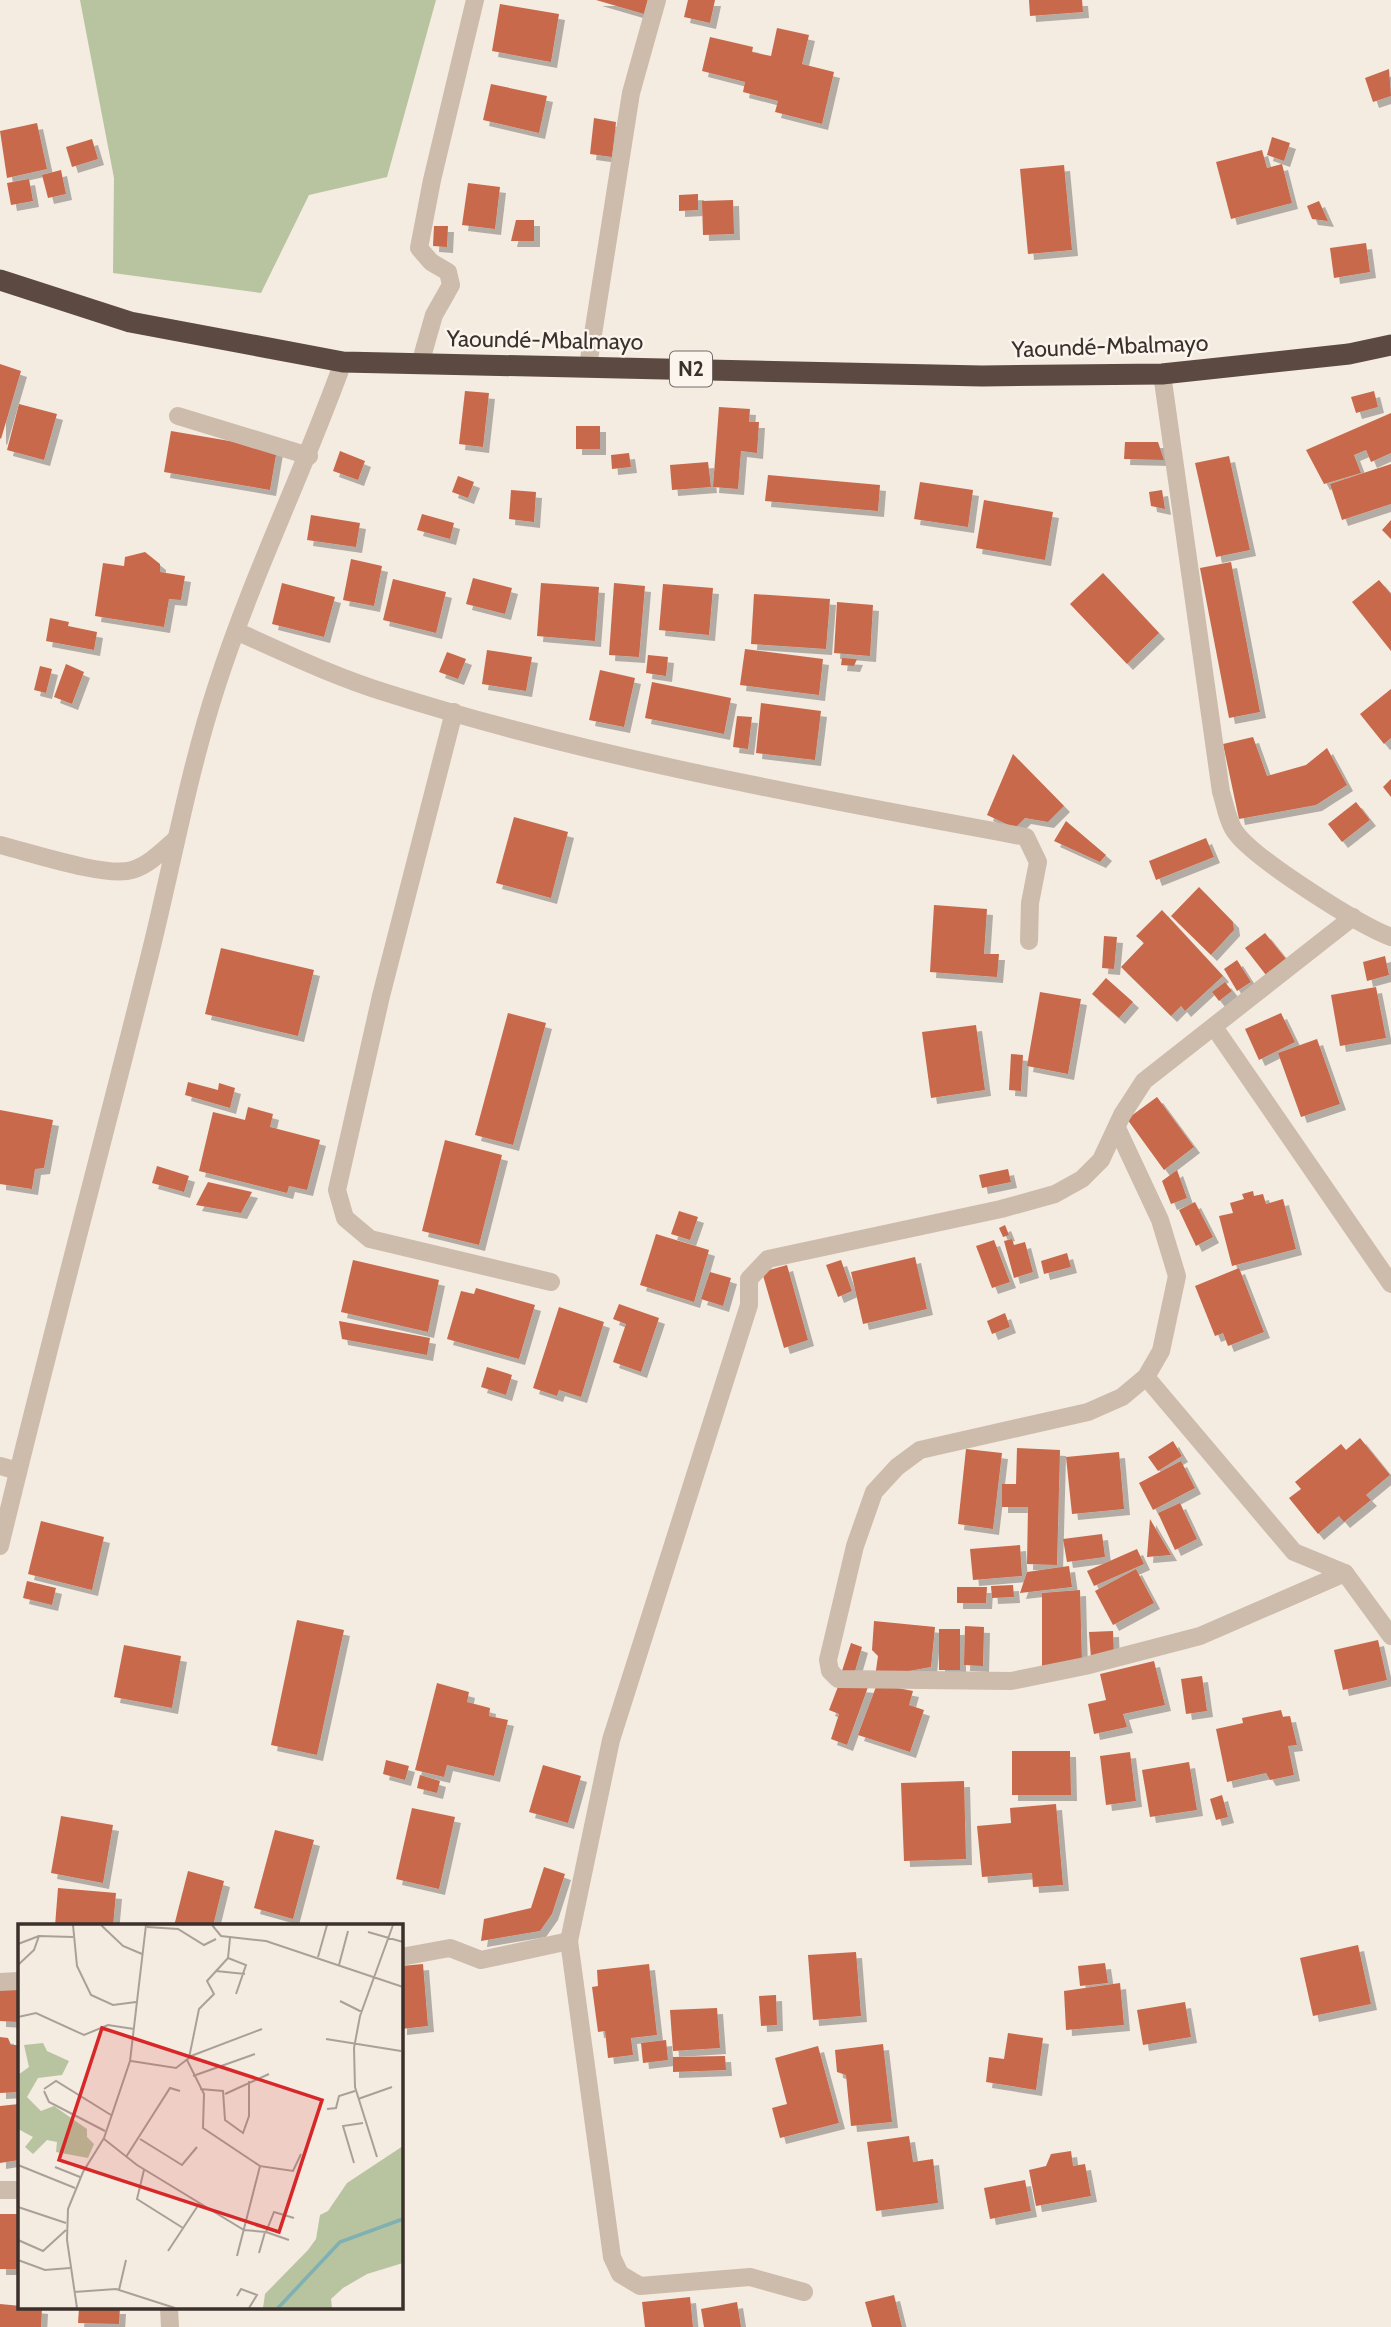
<svg xmlns="http://www.w3.org/2000/svg" width="1391" height="2327" viewBox="0 0 1391 2327" font-family="Cabin,sans-serif">
<defs>
<filter id="shadow"><feDropShadow dx="6" dy="6" stdDeviation="0" flood-color="#0004"/></filter>
</defs>
<rect width="100%" height="100%" fill="#f4ebe1"/>
<polygon fill="#b8c4a0" points="80,0 436,0 387,177 309,195 261,293 113,273 114,178"/>
<g fill="#c8694b" filter="url(#shadow)">
<polygon points="596,0 648,0 644,14"/>
<polygon points="688,0 715,0 710,23 684,17"/>
<polygon points="1029,0 1082,0 1083,12 1030,16"/>
<polygon points="500,4 559,14 551,62 492,51"/>
<polygon points="777,28 809,35 802,64 834,72 822,124 775,112 778,101 743,92 745,82 702,71 710,37 753,47 752,52 771,56"/>
<polygon points="1389,69 1391,96 1373,102 1365,78"/>
<polygon points="491,84 547,96 539,133 483,120"/>
<polygon points="594,118 616,122 612,157 590,154"/>
<polygon points="37,123 47,169 7,178 0,131"/>
<polygon points="1272,137 1290,143 1284,161 1267,155"/>
<polygon points="92,139 98,159 72,167 66,147"/>
<polygon points="1262,150 1267,168 1282,164 1292,203 1231,219 1216,162"/>
<polygon points="1064,165 1072,250 1028,254 1020,169"/>
<polygon points="61,170 66,194 48,198 42,175"/>
<polygon points="29,179 33,201 11,205 7,183"/>
<polygon points="468,183 500,187 495,229 462,225"/>
<polygon points="698,194 698,210 679,211 679,195"/>
<polygon points="733,200 734,234 703,235 702,201"/>
<polygon points="1319,201 1328,221 1312,219 1307,206"/>
<polygon points="516,220 534,220 534,241 511,241"/>
<polygon points="434,226 448,226 447,247 433,246"/>
<polygon points="1366,243 1370,272 1334,278 1330,248"/>
<polygon points="0,364 21,371 1,439 0,438"/>
<polygon points="465,391 489,393 483,447 459,444"/>
<polygon points="1374,391 1378,407 1356,413 1351,397"/>
<polygon points="19,404 57,414 44,460 7,450"/>
<polygon points="719,407 750,409 749,422 759,422 757,453 741,451 738,489 713,487"/>
<polygon points="1391,413 1391,453 1371,462 1366,450 1354,455 1361,473 1324,484 1306,450"/>
<rect x="576" y="426" width="24" height="23"/>
<polygon points="171,431 277,449 270,490 164,472"/>
<polygon points="1125,442 1158,442 1164,460 1124,459"/>
<polygon points="340,451 365,461 358,480 333,471"/>
<polygon points="629,453 631,467 612,469 611,455"/>
<polygon points="1229,456 1250,550 1216,557 1195,463"/>
<polygon points="708,462 711,487 672,490 670,465"/>
<polygon points="1391,464 1391,504 1342,520 1330,484"/>
<polygon points="768,475 880,485 878,511 765,501"/>
<polygon points="458,476 474,482 468,498 452,492"/>
<polygon points="920,482 973,490 968,527 914,519"/>
<polygon points="511,490 536,492 534,522 509,519"/>
<polygon points="1162,490 1165,509 1151,506 1149,492"/>
<polygon points="984,500 1053,512 1045,560 976,548"/>
<polygon points="422,514 454,523 450,539 417,530"/>
<polygon points="311,515 360,523 356,547 307,540"/>
<polygon points="1391,520 1391,539 1382,530"/>
<polygon points="145,552 160,564 160,572 185,576 181,600 169,599 164,627 95,616 103,563 124,566 125,557"/>
<polygon points="351,559 382,566 374,606 343,600"/>
<polygon points="1231,562 1260,712 1229,718 1200,568"/>
<polygon points="1103,573 1159,633 1127,664 1070,604"/>
<polygon points="473,578 512,588 505,614 466,604"/>
<polygon points="393,579 446,592 436,633 383,620"/>
<polygon points="1379,580 1391,594 1391,651 1352,602"/>
<polygon points="282,583 335,597 324,637 272,624"/>
<polygon points="541,583 599,587 595,641 537,636"/>
<polygon points="614,583 645,586 639,657 609,655"/>
<polygon points="663,584 713,588 709,635 659,630"/>
<polygon points="754,594 830,599 826,649 751,644"/>
<polygon points="837,602 873,605 870,656 834,653"/>
<polygon points="50,618 69,622 68,626 97,632 94,650 46,641"/>
<polygon points="745,649 823,659 819,695 740,685"/>
<polygon points="487,650 532,657 526,691 482,684"/>
<polygon points="447,652 466,659 458,679 439,672"/>
<polygon points="648,655 668,657 666,676 646,673"/>
<polygon points="842,658 857,659 854,666 841,665"/>
<polygon points="66,664 84,672 72,704 54,697"/>
<polygon points="40,666 52,669 46,693 34,690"/>
<polygon points="600,670 635,678 624,727 589,720"/>
<polygon points="652,682 731,698 724,734 645,718"/>
<polygon points="1391,689 1391,738 1384,744 1360,714"/>
<polygon points="761,703 821,711 815,760 756,753"/>
<polygon points="737,716 752,717 748,749 733,747"/>
<polygon points="1253,737 1267,776 1306,765 1327,748 1347,785 1316,805 1239,819 1223,744"/>
<polygon points="1013,754 1064,806 1048,822 1025,818 1015,828 987,815"/>
<polygon points="1391,779 1391,797 1383,787"/>
<polygon points="1356,802 1370,820 1342,842 1328,824"/>
<polygon points="514,817 568,832 551,898 496,883"/>
<polygon points="1066,821 1106,855 1100,862 1054,841"/>
<polygon points="1206,838 1214,857 1156,880 1149,861"/>
<polygon points="1199,887 1233,922 1234,930 1211,955 1171,916"/>
<polygon points="934,905 987,909 984,954 999,954 997,977 930,972"/>
<polygon points="1162,910 1223,976 1185,1011 1181,1006 1171,1016 1121,967 1144,943 1136,936"/>
<polygon points="1265,933 1286,959 1266,975 1245,948"/>
<polygon points="1104,936 1117,937 1114,969 1102,968"/>
<polygon points="221,948 314,970 298,1036 205,1014"/>
<polygon points="1385,956 1389,975 1367,981 1363,962"/>
<polygon points="1237,960 1251,982 1237,991 1224,969"/>
<polygon points="1106,978 1133,1002 1119,1018 1092,994"/>
<polygon points="1225,982 1232,991 1219,1001 1212,992"/>
<polygon points="1376,987 1386,1038 1340,1046 1331,995"/>
<polygon points="1040,992 1081,999 1068,1074 1027,1066"/>
<polygon points="508,1013 546,1023 513,1145 475,1135"/>
<polygon points="1281,1013 1295,1042 1259,1060 1245,1029"/>
<polygon points="976,1025 985,1090 931,1098 922,1032"/>
<polygon points="1317,1039 1340,1104 1301,1117 1278,1053"/>
<polygon points="1011,1054 1023,1055 1021,1091 1009,1090"/>
<polygon points="188,1082 218,1090 219,1083 235,1088 230,1108 185,1095"/>
<polygon points="1157,1097 1194,1147 1164,1170 1127,1119"/>
<polygon points="248,1107 273,1114 270,1127 320,1140 307,1190 289,1186 287,1193 199,1171 213,1112 245,1120"/>
<polygon points="0,1110 53,1120 44,1168 35,1169 32,1189 0,1184"/>
<polygon points="445,1140 502,1155 479,1245 422,1231"/>
<polygon points="157,1166 189,1176 184,1192 152,1183"/>
<polygon points="1008,1169 1011,1182 982,1188 979,1175"/>
<polygon points="1177,1170 1187,1198 1171,1204 1162,1181"/>
<polygon points="208,1182 252,1192 241,1213 196,1205"/>
<polygon points="1253,1191 1254,1196 1263,1194 1266,1204 1283,1199 1296,1249 1232,1266 1219,1216 1233,1213 1230,1203 1244,1199 1242,1194"/>
<polygon points="1195,1202 1213,1237 1196,1246 1179,1210"/>
<polygon points="679,1211 698,1217 690,1240 671,1234"/>
<polygon points="1005,1225 1009,1235 1003,1237 999,1228"/>
<polygon points="656,1234 709,1250 694,1302 640,1285"/>
<polygon points="1012,1239 1014,1245 1025,1242 1033,1272 1014,1278 1004,1241"/>
<polygon points="994,1240 1010,1282 992,1288 976,1246"/>
<polygon points="1067,1253 1071,1267 1044,1274 1041,1261"/>
<polygon points="915,1257 927,1309 863,1324 851,1272"/>
<polygon points="353,1260 439,1280 428,1332 341,1312"/>
<polygon points="841,1260 852,1291 838,1297 826,1265"/>
<polygon points="787,1265 808,1340 784,1348 762,1272"/>
<polygon points="1239,1268 1264,1332 1228,1346 1223,1333 1215,1336 1195,1286"/>
<polygon points="710,1272 731,1278 723,1306 701,1299"/>
<polygon points="476,1288 535,1305 519,1359 447,1339 461,1291 474,1294"/>
<polygon points="619,1304 659,1318 641,1372 613,1362 626,1324 613,1319"/>
<polygon points="559,1307 604,1322 581,1397 559,1390 557,1396 533,1388"/>
<polygon points="1005,1313 1010,1327 992,1334 987,1321"/>
<polygon points="339,1321 430,1338 427,1355 342,1339"/>
<polygon points="487,1367 512,1375 506,1395 481,1387"/>
<polygon points="1360,1438 1390,1475 1366,1495 1371,1500 1344,1522 1339,1516 1318,1534 1289,1498 1301,1489 1295,1482 1341,1444 1346,1450"/>
<polygon points="1173,1441 1182,1456 1158,1471 1148,1457"/>
<polygon points="1017,1448 1060,1450 1057,1565 1027,1564 1028,1507 1002,1507 1002,1484 1016,1484"/>
<polygon points="966,1449 1002,1453 993,1529 958,1524"/>
<polygon points="1119,1452 1124,1509 1072,1514 1066,1457"/>
<polygon points="1181,1461 1195,1488 1153,1510 1139,1483"/>
<polygon points="1180,1503 1197,1539 1175,1550 1158,1513"/>
<polygon points="1150,1519 1171,1555 1147,1557"/>
<polygon points="41,1521 104,1537 92,1590 28,1574"/>
<polygon points="1102,1534 1105,1557 1067,1562 1063,1539"/>
<polygon points="1020,1545 1022,1576 973,1580 970,1549"/>
<polygon points="1137,1549 1144,1564 1094,1586 1087,1571"/>
<polygon points="1069,1566 1072,1587 1020,1593 1027,1572"/>
<polygon points="1136,1569 1154,1603 1113,1625 1095,1591"/>
<polygon points="27,1581 56,1588 52,1605 23,1598"/>
<polygon points="1013,1585 1014,1597 992,1598 991,1586"/>
<polygon points="957,1587 987,1587 986,1603 957,1603"/>
<polygon points="1080,1590 1082,1665 1042,1666 1042,1593"/>
<polygon points="297,1620 344,1630 317,1755 271,1745"/>
<polygon points="874,1621 935,1627 931,1667 875,1677 878,1656 872,1650"/>
<polygon points="965,1626 984,1627 983,1666 964,1665"/>
<rect x="939" y="1629" width="21" height="41"/>
<polygon points="1113,1631 1114,1657 1091,1658 1089,1632"/>
<polygon points="1378,1640 1387,1680 1343,1690 1334,1650"/>
<polygon points="851,1643 862,1647 853,1678 841,1674"/>
<polygon points="124,1645 181,1656 172,1708 114,1697"/>
<polygon points="1154,1661 1165,1705 1123,1714 1127,1727 1094,1734 1088,1704 1106,1700 1100,1674"/>
<polygon points="1202,1676 1207,1711 1186,1714 1181,1679"/>
<polygon points="437,1683 469,1692 467,1702 490,1708 489,1716 508,1720 494,1776 447,1765 444,1777 415,1770"/>
<polygon points="839,1684 868,1687 847,1745 831,1739 839,1714 829,1710"/>
<polygon points="877,1684 913,1691 909,1705 924,1710 910,1752 858,1735"/>
<polygon points="1281,1710 1283,1717 1290,1716 1297,1745 1288,1746 1294,1775 1270,1780 1266,1773 1227,1782 1216,1729 1243,1723 1242,1718"/>
<polygon points="1012,1751 1070,1751 1071,1795 1012,1795"/>
<polygon points="1130,1752 1136,1801 1106,1805 1100,1756"/>
<polygon points="386,1760 409,1766 405,1780 383,1774"/>
<polygon points="1189,1762 1197,1810 1150,1817 1142,1770"/>
<polygon points="543,1765 581,1776 568,1823 529,1812"/>
<polygon points="420,1775 440,1781 437,1793 417,1788"/>
<polygon points="964,1781 966,1859 904,1861 901,1783"/>
<polygon points="1222,1795 1228,1817 1216,1820 1210,1799"/>
<polygon points="1056,1804 1063,1885 1033,1887 1032,1873 982,1877 977,1826 1011,1823 1010,1808"/>
<polygon points="412,1808 455,1817 439,1889 396,1879"/>
<polygon points="61,1816 113,1825 103,1883 51,1873"/>
<polygon points="275,1830 314,1840 293,1919 254,1908"/>
<polygon points="544,1867 565,1874 552,1914 540,1931 481,1941 484,1919 531,1908"/>
<polygon points="188,1871 224,1881 213,1926 174,1926"/>
<polygon points="58,1888 116,1893 113,1926 55,1926"/>
<polygon points="1358,1945 1371,2004 1313,2016 1300,1958"/>
<polygon points="856,1952 861,2016 813,2020 808,1955"/>
<polygon points="1105,1963 1108,1983 1080,1986 1078,1966"/>
<polygon points="423,1964 428,2026 401,2029 401,1966"/>
<polygon points="649,1964 657,2035 631,2038 633,2055 608,2058 605,2031 598,2032 592,1987 598,1986 597,1970"/>
<polygon points="1120,1983 1124,2025 1066,2030 1064,1991"/>
<polygon points="19,1988 19,2022 0,2021 0,1989"/>
<polygon points="776,1995 777,2025 761,2026 759,1996"/>
<polygon points="1185,2002 1191,2037 1143,2045 1137,2010"/>
<polygon points="717,2008 720,2048 673,2051 670,2010"/>
<polygon points="1008,2033 1043,2038 1036,2090 986,2082 989,2057 1004,2059"/>
<polygon points="0,2037 8,2038 11,2045 19,2045 19,2092 0,2093"/>
<polygon points="666,2040 668,2060 643,2063 641,2043"/>
<polygon points="883,2044 892,2122 851,2126 846,2075 837,2072 835,2050"/>
<polygon points="818,2046 839,2123 780,2138 772,2108 787,2104 775,2058"/>
<polygon points="725,2056 726,2070 673,2072 673,2057"/>
<polygon points="19,2104 19,2160 0,2163 0,2106"/>
<polygon points="909,2136 913,2162 933,2159 938,2203 876,2211 867,2142"/>
<polygon points="1071,2151 1073,2166 1085,2164 1091,2196 1036,2206 1029,2170 1046,2166 1051,2154"/>
<polygon points="1025,2180 1031,2211 990,2219 984,2188"/>
<rect x="0" y="2214" width="19" height="55"/>
<polygon points="894,2295 902,2327 872,2327 865,2302"/>
<polygon points="690,2297 693,2327 645,2327 642,2302"/>
<polygon points="737,2302 741,2327 704,2327 701,2309"/>
<polygon points="0,2304 42,2308 41,2327 0,2327"/>
<polygon points="79,2308 120,2308 119,2324 78,2323"/>
</g>
<g fill="none" stroke-linecap="round" stroke-linejoin="round">
<g stroke="#cdbbac" stroke-width="18">
<polyline points="420,364 434,315 451,285 448,272 431,262 419,248 432,180 475,0"/>
<polyline points="588,366 631,93 657,0"/>
<path d="M1162,374L1221,792C1225,804 1228,823 1236,833C1256,860 1359,925 1391,937"/>
<polyline points="178,416 309,456"/>
<path d="M236,631C285,653 335,677 387,693C595,759 812,797 1026,837L1038,862L1030,903L1029,941"/>
<polyline points="454,712 381,996 337,1190 345,1218 370,1239 551,1282"/>
<path d="M0,845C29,852 106,878 132,870C149,865 162,851 176,839"/>
<polyline points="1214,1027 1391,1284"/>
<polyline points="1117,1128 1160,1220 1177,1276 1161,1351 1146,1377 1122,1397 1088,1412 920,1450 897,1467 874,1492 855,1546 828,1660 830,1671 838,1679 1011,1681 1085,1666 1200,1636 1345,1573"/>
<polyline points="1146,1377 1294,1552 1345,1573 1391,1636"/>
<polyline points="0,1466 18,1471"/>
<path d="M0,1546C46,1355 97,1165 145,974C170,878 186,780 217,685C252,576 304,471 343,362"/>
<polyline points="569,1941 611,1740 749,1305 749,1279 768,1259 1001,1209 1055,1194 1082,1179 1101,1160 1122,1115 1144,1081 1353,917"/>
<polyline points="401,1957 450,1948 481,1960 569,1941 612,2257 620,2274 640,2286 750,2277 804,2292"/>
<polyline points="0,1982 19,1981"/>
<polyline points="0,2190 19,2190"/>
<polyline points="169,2308 170,2327"/>
</g>
<polyline stroke="#5c4a42" stroke-width="21" points="0,280 130,322 343,362 982,376 1162,374 1349,354 1391,345"/>
</g>
<g text-anchor="middle" stroke-width="5" stroke-linejoin="round" paint-order="stroke">
<rect fill="#fbf5ee" stroke="#756b66" stroke-width="2" x="670" y="351.5" width="42" height="35" rx="5"/>
<g font-size="21" font-weight="bold" fill="#3b302b">
<text x="691" y="376">N2</text>
</g>
<g font-size="23" fill="#3b302b" stroke="#fbf5ee">
<text transform="translate(545 340) rotate(1)" y="8">Yaoundé-Mbalmayo</text>
<text transform="translate(1110 346) rotate(-2)" y="8">Yaoundé-Mbalmayo</text>
</g>
</g>
<g transform="translate(18 1924)">
<rect width="385" height="385" fill="#f4ebe1"/>
<path d="M25,119L29,127L51,137L44,151L20,154L9,173L23,187L36,182L69,205V213L76,220L70,234L38,228L39,218L29,216L15,230L7,223L15,213L0,205V151L11,143L6,121ZM385,222V339L349,350L325,364L313,375L314,384H245L247,370L290,326L298,315L302,291L310,287L329,259Z" fill="#b8c4a0"/>
<path fill="none" stroke="#7fb0b2" stroke-width="3.5" d="M260,384L322,318L385,295"/>
<path fill="none" stroke="#aaa098" stroke-width="2" d="M55,1L59,42L73,71L95,81L118,78M83,1L105,22L124,30M194,1L203,12L248,17L385,63M129,3L160,5L186,21L198,15M350,8L385,18M0,20L21,12M300,33L309,1M210,34L228,41L218,70M0,41L16,26L21,12L55,13M321,41L330,7M198,47L227,50M322,77L344,88M0,93L18,89L66,111L90,101L116,105M308,115L383,127M173,132L244,105M169,136L186,170L185,204L242,242M113,137L158,144L171,134L181,85L196,70L189,57L210,34L212,14M175,152L237,130M26,165L38,157L93,191M182,165L205,167L207,196L225,209L231,192V157M26,167L31,178L87,207M207,170L251,150M340,175L374,163M309,185L318,184L321,172L337,167M86,215L119,241L226,306L248,308L256,288L276,294M122,215L164,241L179,223M108,233L152,164L162,167M359,233L337,163L336,124L342,92L375,1M336,239L325,202L345,199M0,241L57,264M37,243L62,253M126,246L119,275L165,304M0,283L48,299M248,308L271,316M0,316L25,327L48,306M150,327L181,280M241,329L247,308M219,332L242,242L275,247L283,230M0,336L27,346L52,344M101,366L108,336M56,368L98,365L157,384M219,372L223,365L239,371L231,384M59,384L49,316L50,285L65,248L86,214L112,137L128,1"/>
<path fill="#d62828" fill-opacity="0.15" stroke="#d62828" stroke-width="3.5" d="M84,104L304,176L261,308L41,236Z"/>
<rect width="385" height="385" fill="none" stroke="#3b302b" stroke-width="3.5"/>
</g>
</svg>
